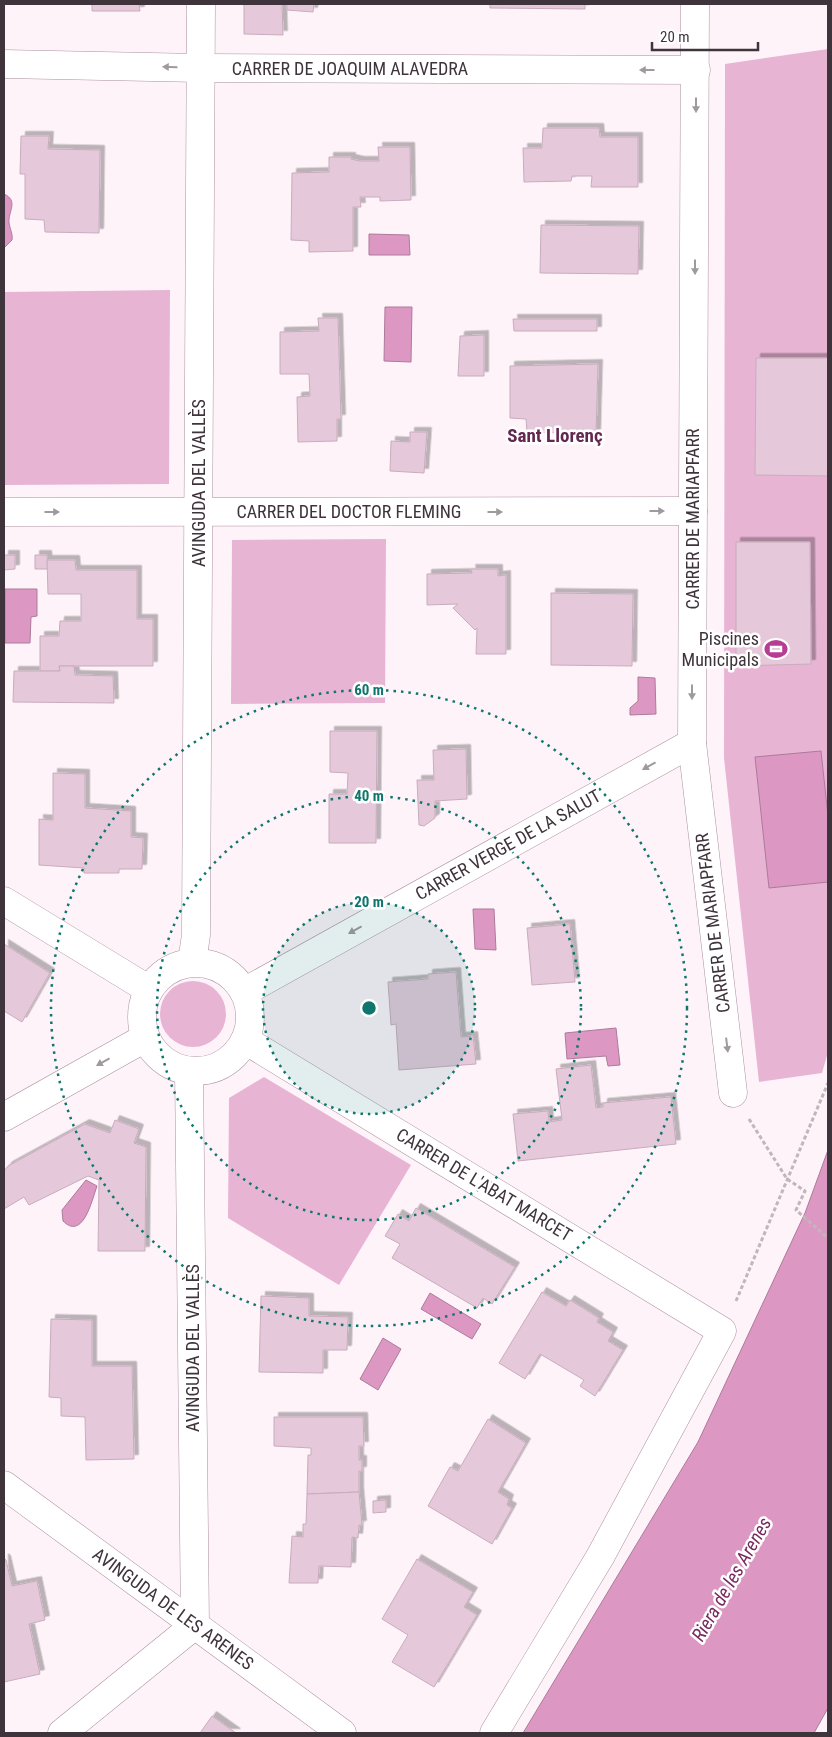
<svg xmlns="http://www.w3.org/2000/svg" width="832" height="1737" viewBox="0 0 832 1737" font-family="'Roboto Condensed',sans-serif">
<defs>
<filter id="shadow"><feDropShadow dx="4.5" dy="-4.5" stdDeviation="0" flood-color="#0004"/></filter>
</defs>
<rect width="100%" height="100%" fill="#fff3fa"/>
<g fill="#e8b4d4">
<polygon points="828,49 828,1052 822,1073 759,1082 724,758 725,64"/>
<polygon points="170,290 169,484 4,485 4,292"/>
<polygon points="386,539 385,703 231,704 232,540"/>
<circle cx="193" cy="1014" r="33"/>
<polygon points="264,1077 411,1165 339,1285 228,1218 229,1098"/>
</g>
<g fill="#dc98c3" stroke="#ad7a9a">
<path d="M4,194C19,201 8,211 9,223C10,229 13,234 12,240L4,248Z"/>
<polygon points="369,234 409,235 410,255 369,255"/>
<polygon points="385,307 412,307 411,362 384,361"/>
<polygon points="5,589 37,589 37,616 31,617 30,643 5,643"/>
<polygon points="638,677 655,678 656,714 630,715 630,708 638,701"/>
<polygon points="821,751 828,816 828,882 769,888 755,757"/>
<polygon points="473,909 494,909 496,950 475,949"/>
<polygon points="616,1028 620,1065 608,1066 606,1056 567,1059 565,1033"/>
<polygon points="828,1150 828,1708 814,1733 523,1733 698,1442 805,1213"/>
<path d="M86,1180L97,1186C92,1200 83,1241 63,1221L62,1210Z"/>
<polygon points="430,1293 481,1324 472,1339 421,1309"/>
<polygon points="383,1338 401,1349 378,1390 360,1379"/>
</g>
<g fill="#e5c9da" stroke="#c8acbd" filter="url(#shadow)">
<polygon points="92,4 139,4 140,11 92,11"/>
<polygon points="244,4 282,4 283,35 244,34"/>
<polygon points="287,4 314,4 313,12 287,10"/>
<polygon points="490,4 585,4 585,9 490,8"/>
<polygon points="543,128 599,128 600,137 638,137 638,187 591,187 592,176 572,176 571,181 524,182 523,148 542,148"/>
<polygon points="21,136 49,136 48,149 100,150 99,233 45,232 44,220 25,219 25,174 20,174"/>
<polygon points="378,147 410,147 411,200 380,201 380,197 360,197 361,207 353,207 353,251 309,252 309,241 291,240 292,173 329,172 329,157 351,157 351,159 360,161 379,161"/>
<polygon points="541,225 639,226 638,274 540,273"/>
<polygon points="318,318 338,318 341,419 337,419 337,441 298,442 297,397 310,396 309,374 280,374 280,332 319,331"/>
<polygon points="513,319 597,319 597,331 514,331"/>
<polygon points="484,335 484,376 458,376 460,336"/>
<polygon points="756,358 828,358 828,476 755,475"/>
<polygon points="598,364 596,434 527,432 526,419 510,418 510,366"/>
<polygon points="410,432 427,432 424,473 390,471 391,441 410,442"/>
<polygon points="736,542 810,542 811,664 736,666"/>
<polygon points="4,555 15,555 15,569 4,570"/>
<polygon points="35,555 47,555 48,569 35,569"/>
<polygon points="47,560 75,560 76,570 137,570 137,619 153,619 153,666 59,666 60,671 40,671 40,636 59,636 60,621 81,621 81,594 48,594"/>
<polygon points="471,569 498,569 498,576 506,575 506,654 476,654 477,628 475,630 453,608 458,604 427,605 427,574 472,573"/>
<polygon points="551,593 633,594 632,666 551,665"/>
<polygon points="59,666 74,666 75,675 113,676 114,703 13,702 14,671 60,671"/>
<polygon points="330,731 377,731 376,843 329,843 329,794 347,794 348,773 330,772"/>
<polygon points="466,749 467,799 435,801 435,818 424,826 419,825 417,780 434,780 433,750"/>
<polygon points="53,773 85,774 85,808 131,811 131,837 143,838 142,869 119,869 119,873 84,873 84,868 39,865 39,819 53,820"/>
<polygon points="570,924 575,982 532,985 527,928"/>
<polygon points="4,944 50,973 22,1022 4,1011"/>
<polygon points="456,972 461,1037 473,1036 476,1064 399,1070 396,1024 391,1025 388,982 428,979 428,974"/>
<polygon points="591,1065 596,1108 603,1107 603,1103 671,1097 676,1144 518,1161 513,1114 548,1111 549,1122 562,1120 556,1069"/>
<polygon points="115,1120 139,1129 134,1143 146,1147 145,1251 98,1251 99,1180 88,1176 29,1205 24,1197 4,1209 4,1171 8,1166 85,1124 110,1133"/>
<polygon points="416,1208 515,1267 492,1304 483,1298 477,1308 392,1258 400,1244 385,1236 398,1214 409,1221"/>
<polygon points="542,1292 566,1306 570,1300 599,1318 597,1322 613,1332 608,1341 623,1350 595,1396 580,1386 584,1380 540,1354 525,1379 499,1363"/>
<polygon points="261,1296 309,1298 309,1316 348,1317 347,1350 323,1350 323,1373 259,1372"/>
<polygon points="51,1319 92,1320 92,1366 132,1366 134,1459 86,1460 85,1417 61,1416 61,1398 49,1397"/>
<polygon points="274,1417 363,1417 364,1446 359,1446 359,1460 362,1460 362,1471 359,1471 359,1492 307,1494 308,1455 311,1455 311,1448 274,1446"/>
<polygon points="488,1419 526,1443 498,1492 509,1499 507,1505 512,1508 492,1544 428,1506 450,1467 458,1471"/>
<polygon points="359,1492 362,1525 359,1525 358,1538 352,1537 351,1567 319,1566 318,1583 289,1583 292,1536 303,1537 303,1524 306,1524 307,1494"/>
<polygon points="386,1500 386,1512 373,1513 373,1501"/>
<polygon points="4,1558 6,1560 12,1586 37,1581 45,1620 29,1624 40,1674 4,1682"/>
<polygon points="417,1559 473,1592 464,1607 477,1615 434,1687 392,1662 408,1635 382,1619"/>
<polygon points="212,1716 236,1733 200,1733"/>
</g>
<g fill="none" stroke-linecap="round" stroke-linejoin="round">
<defs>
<g id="minor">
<polyline points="695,4 692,743 733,1093"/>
<polyline points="4,64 200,68 696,70"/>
<polyline points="4,512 693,511"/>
<polyline points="4,901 148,989"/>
<polyline points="192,962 196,935 201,4"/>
<circle cx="196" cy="1017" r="54"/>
<polyline points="244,992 692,743"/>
<polyline points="245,1040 722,1331 600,1557 494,1733"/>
<polyline points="189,1071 195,1625"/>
<polyline points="4,1117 145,1038"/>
<polyline points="4,1485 342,1733"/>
<polyline points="62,1733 195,1625"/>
</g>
</defs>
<use href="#minor" stroke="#aa90a0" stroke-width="29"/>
<g stroke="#c2b6bd" stroke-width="3" stroke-dasharray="4 2.5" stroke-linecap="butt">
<polyline points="749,1119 787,1179 805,1191 796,1210 828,1238"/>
<polyline points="736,1301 828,1083"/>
</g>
<use href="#minor" stroke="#fff" stroke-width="28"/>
</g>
<defs><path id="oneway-solid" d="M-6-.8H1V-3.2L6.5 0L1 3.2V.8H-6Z" transform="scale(1.25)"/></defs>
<g fill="#9f9a9d">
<use href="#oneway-solid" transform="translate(170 67) rotate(-179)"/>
<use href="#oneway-solid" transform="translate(647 70) rotate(-180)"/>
<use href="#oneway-solid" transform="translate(696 105) rotate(90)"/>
<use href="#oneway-solid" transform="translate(695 267) rotate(90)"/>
<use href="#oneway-solid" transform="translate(657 511)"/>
<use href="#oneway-solid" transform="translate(52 512)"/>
<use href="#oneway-solid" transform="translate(495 512)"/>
<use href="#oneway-solid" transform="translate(692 692) rotate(90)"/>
<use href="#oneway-solid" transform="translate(649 766) rotate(151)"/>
<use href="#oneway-solid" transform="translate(355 930) rotate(151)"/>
<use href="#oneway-solid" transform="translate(727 1045) rotate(83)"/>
<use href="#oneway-solid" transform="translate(103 1062) rotate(151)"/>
</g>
<circle cx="369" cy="1008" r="106" fill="#0f766e" fill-opacity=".12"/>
<g fill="none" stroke="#0f766e" stroke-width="2.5" stroke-dasharray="2.5 5">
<circle cx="369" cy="1008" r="106"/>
<circle cx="369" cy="1008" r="212"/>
<circle cx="369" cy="1008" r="318"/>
</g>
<defs>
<symbol id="stadium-bare" viewBox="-9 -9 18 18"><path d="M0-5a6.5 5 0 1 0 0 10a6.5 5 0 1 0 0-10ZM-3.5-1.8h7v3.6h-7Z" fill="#b63d92" stroke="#fff" stroke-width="2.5" paint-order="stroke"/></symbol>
</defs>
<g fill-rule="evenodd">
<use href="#stadium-bare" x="760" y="633" width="32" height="32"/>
</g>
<g text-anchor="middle" stroke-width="5" stroke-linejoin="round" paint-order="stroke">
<g font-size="18" fill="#3f343b" stroke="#fff">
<text x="350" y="75">CARRER DE JOAQUIM ALAVEDRA</text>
<text transform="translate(199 483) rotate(-90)" y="6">AVINGUDA DEL VALLÈS</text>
<text x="349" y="518">CARRER DEL DOCTOR FLEMING</text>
<text transform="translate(693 519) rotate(-90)" y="6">CARRER DE MARIAPFARR</text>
<text transform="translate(508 845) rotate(-29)" y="6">CARRER VERGE DE LA SALUT</text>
<text transform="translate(713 923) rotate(-97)" y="6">CARRER DE MARIAPFARR</text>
<text transform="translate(484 1185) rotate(31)" y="6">CARRER DE L'ABAT MARCET</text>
<text transform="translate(193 1348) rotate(-90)" y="6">AVINGUDA DEL VALLÈS</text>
<text transform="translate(173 1609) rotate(36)" y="6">AVINGUDA DE LES ARENES</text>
</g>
<g font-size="18" fill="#3f343b" stroke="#fff" text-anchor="end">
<text x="759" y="645">Piscines<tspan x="759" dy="21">Municipals</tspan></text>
</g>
<g font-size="19" font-weight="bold" fill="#632850" stroke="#fff">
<text x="555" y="442">Sant Llorenç</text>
</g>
<g font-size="19" font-style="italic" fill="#782960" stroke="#fff">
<text transform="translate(731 1579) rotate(-60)" y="7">Riera de les Arenes</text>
</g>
</g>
<circle cx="369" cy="1008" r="8" fill="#0f766e" stroke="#fff" stroke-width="2.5"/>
<g font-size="15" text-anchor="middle" font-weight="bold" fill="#0f766e" stroke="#fff" stroke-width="5" stroke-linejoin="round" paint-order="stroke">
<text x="369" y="695">60 m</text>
<text x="369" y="801">40 m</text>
<text x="369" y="907">20 m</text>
</g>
<rect width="832" height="1737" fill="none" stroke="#3f343b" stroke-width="10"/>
<path d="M652 42v8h106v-8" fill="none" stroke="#3f343b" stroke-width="2.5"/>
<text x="660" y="42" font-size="15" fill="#3f343b" stroke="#ffffff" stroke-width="4" paint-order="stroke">20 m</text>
</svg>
